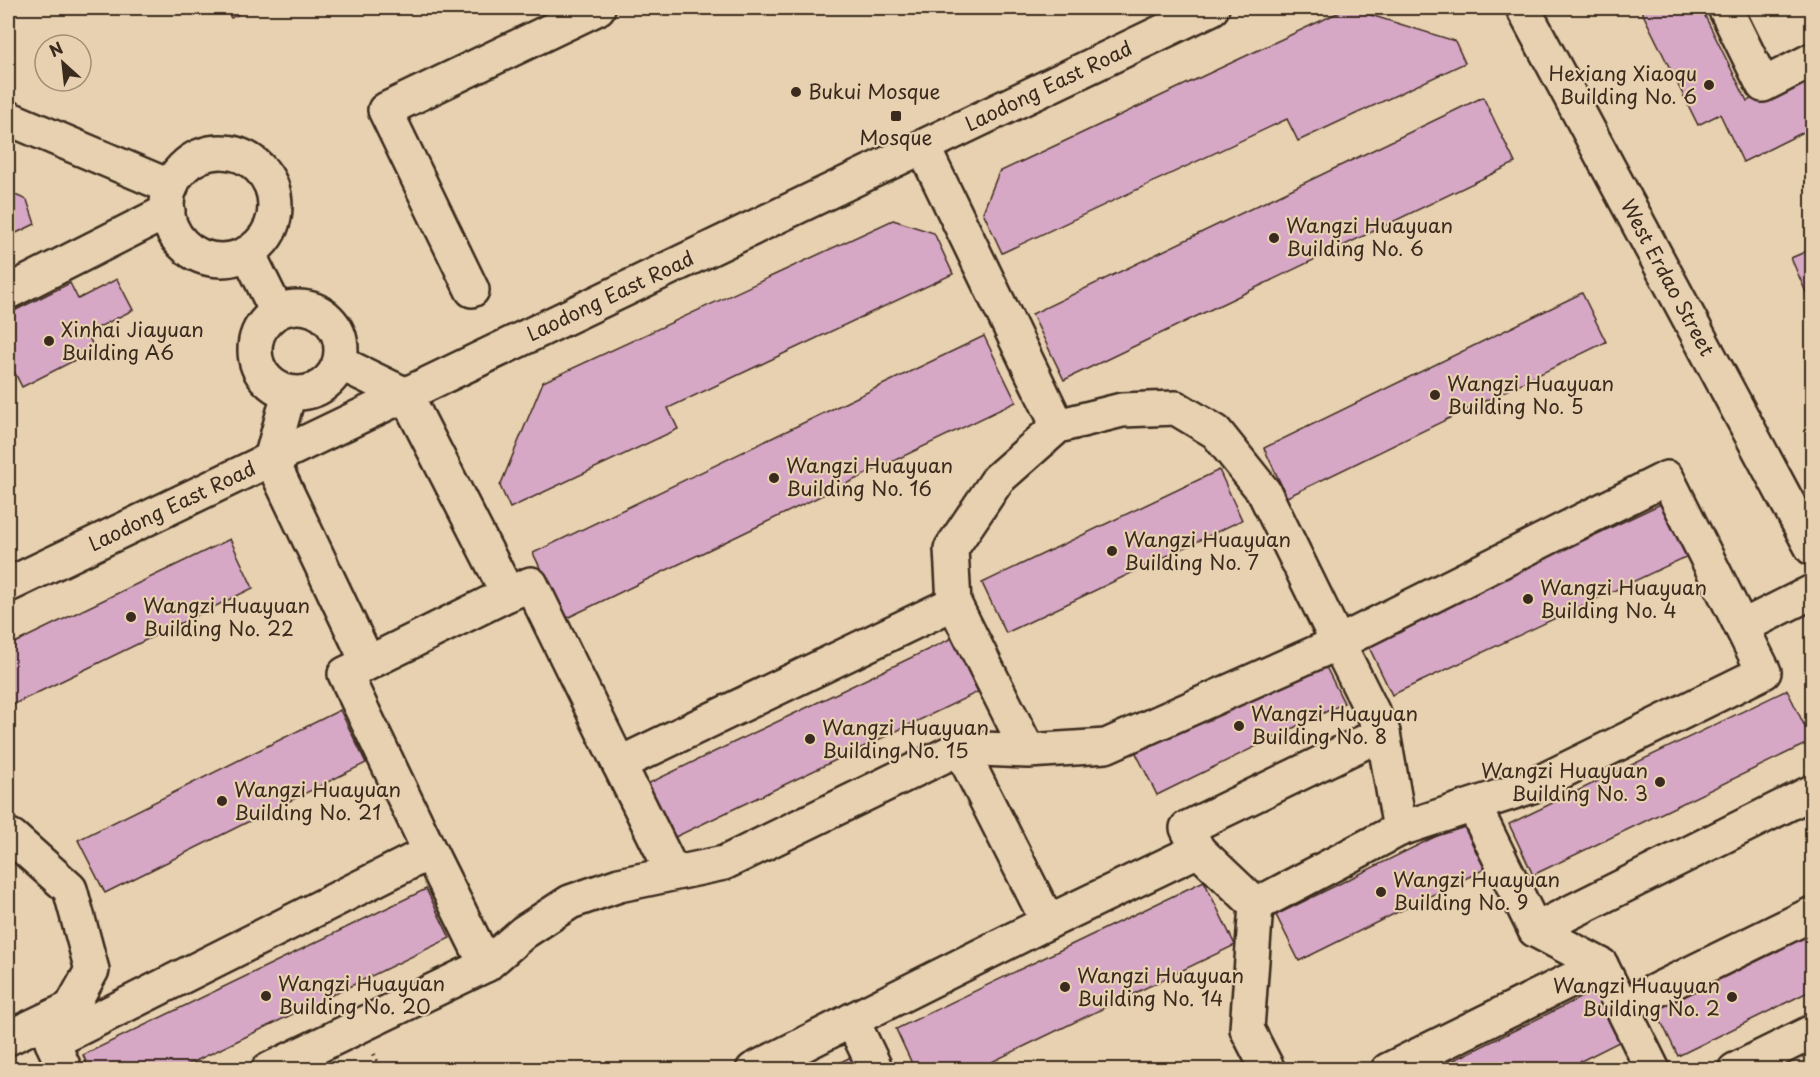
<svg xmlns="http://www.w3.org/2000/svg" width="1820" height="1077" viewBox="0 0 1820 1077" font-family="'Playpen Sans',sans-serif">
<rect width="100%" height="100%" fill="#e7d1b0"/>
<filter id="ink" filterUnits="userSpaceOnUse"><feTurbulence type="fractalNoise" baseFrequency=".0167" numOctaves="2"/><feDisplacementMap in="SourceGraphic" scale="12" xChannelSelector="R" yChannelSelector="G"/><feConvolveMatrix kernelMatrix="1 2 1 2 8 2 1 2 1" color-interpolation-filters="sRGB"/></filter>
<g filter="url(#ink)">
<g fill="#d7a7c6" stroke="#3b2a1e" stroke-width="1.5">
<polygon points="225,8 250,8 231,18"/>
<polygon points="1348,8 1455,41 1465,63 1298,141 1287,119 1002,253 983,212 999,172"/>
<polygon points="1640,8 1701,8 1747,101 1812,69 1812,128 1743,162 1720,114 1698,125"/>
<polygon points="1483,97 1515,163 1064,380 1032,314"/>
<polygon points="8,192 27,200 35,224 8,237"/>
<polygon points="893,220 934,233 953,274 668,408 678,429 510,508 500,486 543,382"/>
<polygon points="1812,249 1812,306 1791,258"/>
<polygon points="117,279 133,310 87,333 95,350 22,387 12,367 8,369 8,314 70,283 78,299"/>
<polygon points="1582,293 1606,342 1287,497 1264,448"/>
<polygon points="984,336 1016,402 565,619 533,553"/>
<polygon points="1219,470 1242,520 1006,633 982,583"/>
<polygon points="1665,502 1690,555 1392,695 1367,643"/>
<polygon points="230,539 253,588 8,707 8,646"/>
<polygon points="952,638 978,692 669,840 643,786"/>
<polygon points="1321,657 1344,703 1157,795 1134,749"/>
<polygon points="1787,690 1812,741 1533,875 1509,824"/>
<polygon points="340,710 366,763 105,893 78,840"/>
<polygon points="1463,823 1485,869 1299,961 1276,915"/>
<polygon points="1204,881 1235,945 975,1070 915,1070 896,1029"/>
<polygon points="426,889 450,938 177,1070 90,1070 83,1055"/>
<polygon points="1812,925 1812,990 1678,1056 1652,1003"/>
<polygon points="1594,991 1619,1042 1563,1070 1434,1070"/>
<polygon points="853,1056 859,1070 824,1070"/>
</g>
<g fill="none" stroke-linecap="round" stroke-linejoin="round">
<defs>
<g id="minor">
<polyline points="1725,8 1763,85 1812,60"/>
<polyline points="8,118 171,187"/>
<polyline points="923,147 1058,426"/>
<circle cx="221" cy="206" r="54"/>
<polyline points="248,253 277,312"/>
<polyline points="472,290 385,110 598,8"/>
<polyline points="8,292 168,211"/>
<circle cx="298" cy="350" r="43"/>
<polyline points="340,363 406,395 508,594 531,584 619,764"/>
<polyline points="289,393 271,459 368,663 345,674 430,852"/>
<polygon points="1667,478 1764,672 1532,786 1400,829 1383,733 1338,643"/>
<polyline points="1742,627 1812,592"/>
<polyline points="368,663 508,594"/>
<polyline points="960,748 1048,922 1198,850 1187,828 1383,733"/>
<polyline points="1474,806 1535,930 1601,965 1653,1070"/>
<polyline points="8,835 12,837 70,889 92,970 52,1042 65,1070"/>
<polyline points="1198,850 1256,905 1400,829"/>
<polyline points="673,873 619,764 954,603"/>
<polyline points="1256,905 1247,1029 1268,1070"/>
<polyline points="1535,930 1812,792"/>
<polyline points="1622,1007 1812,914"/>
<polyline points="8,1038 71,1008"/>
<polyline points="52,1042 430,852 486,965 524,932 570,902 619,885 724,863 960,748 1028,751 1106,746 1338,643 1264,492 1216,432 1176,408 1122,410 1058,426 998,479 951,549 954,603 1028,751"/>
<polyline points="268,1070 486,965"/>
<polyline points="753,1070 852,1020"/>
<polyline points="876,1070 852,1020 1048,922"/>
<polyline points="1388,1070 1601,965"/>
<polyline points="1735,1070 1812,1032"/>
</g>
<g id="secondary">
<path id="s1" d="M1523,8L1812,548"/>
<path id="s2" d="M8,585L1212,8"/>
</g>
</defs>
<use href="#minor" stroke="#3b2a1e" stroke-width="38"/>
<use href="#secondary" stroke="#3b2a1e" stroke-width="38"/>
<polyline stroke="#3b2a1e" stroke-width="4" stroke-dasharray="1.5 4.5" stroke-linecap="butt" points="374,1054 381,1070"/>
<use href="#minor" stroke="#e7d1b0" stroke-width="33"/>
<use href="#secondary" stroke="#e7d1b0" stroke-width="33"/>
</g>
</g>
<g fill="#3b2a1e" stroke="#e7d1b0" stroke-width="2">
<circle cx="1709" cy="85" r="6"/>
<circle cx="796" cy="92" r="6"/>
<rect x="890" y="110" width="12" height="12" rx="3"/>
<circle cx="1274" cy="238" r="6"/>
<circle cx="49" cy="341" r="6"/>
<circle cx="1435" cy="395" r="6"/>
<circle cx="774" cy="478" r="6"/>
<circle cx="1112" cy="551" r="6"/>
<circle cx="1528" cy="599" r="6"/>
<circle cx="131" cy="617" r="6"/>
<circle cx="1239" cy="726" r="6"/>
<circle cx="810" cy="739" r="6"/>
<circle cx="1660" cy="782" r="6"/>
<circle cx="222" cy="801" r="6"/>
<circle cx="1381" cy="892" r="6"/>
<circle cx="1065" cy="987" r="6"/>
<circle cx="266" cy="996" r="6"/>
<circle cx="1732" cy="997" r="6"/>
</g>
<g text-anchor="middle" stroke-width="4.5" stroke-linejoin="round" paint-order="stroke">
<g font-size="20" fill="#3b2a1e" stroke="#e7d1b0" text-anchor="start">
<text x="1697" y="81" text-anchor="end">Hexiang Xiaoqu<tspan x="1697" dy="23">Building No. 6</tspan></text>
<text x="808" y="99">Bukui Mosque</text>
<text x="896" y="145" text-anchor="middle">Mosque</text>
<text x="1286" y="233">Wangzi Huayuan<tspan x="1286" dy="23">Building No. 6</tspan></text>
<text x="61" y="337">Xinhai Jiayuan<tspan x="61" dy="23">Building A6</tspan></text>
<text x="1447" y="391">Wangzi Huayuan<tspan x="1447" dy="23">Building No. 5</tspan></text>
<text x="786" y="473">Wangzi Huayuan<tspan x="786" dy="23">Building No. 16</tspan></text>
<text x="1124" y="547">Wangzi Huayuan<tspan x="1124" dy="23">Building No. 7</tspan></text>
<text x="1540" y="595">Wangzi Huayuan<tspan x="1540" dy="23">Building No. 4</tspan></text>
<text x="143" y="613">Wangzi Huayuan<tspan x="143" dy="23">Building No. 22</tspan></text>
<text x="1251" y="721">Wangzi Huayuan<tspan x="1251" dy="23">Building No. 8</tspan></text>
<text x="822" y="735">Wangzi Huayuan<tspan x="822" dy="23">Building No. 15</tspan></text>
<text x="1648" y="778" text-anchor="end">Wangzi Huayuan<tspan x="1648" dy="23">Building No. 3</tspan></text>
<text x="234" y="797">Wangzi Huayuan<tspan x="234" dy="23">Building No. 21</tspan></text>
<text x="1393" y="887">Wangzi Huayuan<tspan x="1393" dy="23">Building No. 9</tspan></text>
<text x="1077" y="983">Wangzi Huayuan<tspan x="1077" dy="23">Building No. 14</tspan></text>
<text x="278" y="991">Wangzi Huayuan<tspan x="278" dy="23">Building No. 20</tspan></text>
<text x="1720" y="993" text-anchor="end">Wangzi Huayuan<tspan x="1720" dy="23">Building No. 2</tspan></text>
</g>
<g font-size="20" fill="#3b2a1e" stroke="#e7d1b0">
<text dy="7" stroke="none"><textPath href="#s2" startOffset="1154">Laodong East Road</textPath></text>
<text dy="7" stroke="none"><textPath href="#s1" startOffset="306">West Erdao Street</textPath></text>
<text dy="7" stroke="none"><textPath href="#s2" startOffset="668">Laodong East Road</textPath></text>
<text dy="7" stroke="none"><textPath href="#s2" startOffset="182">Laodong East Road</textPath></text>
</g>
</g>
<rect width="1820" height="1077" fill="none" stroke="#e7d1b0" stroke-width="30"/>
<rect x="15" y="15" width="1790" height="1047" fill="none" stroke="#3b2a1e" stroke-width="2" filter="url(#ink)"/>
<g transform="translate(63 63) rotate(333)"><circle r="28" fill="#e7d1b0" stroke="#a28e76" stroke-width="1.5"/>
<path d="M0-4.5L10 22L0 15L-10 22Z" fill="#3b2a1e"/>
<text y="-9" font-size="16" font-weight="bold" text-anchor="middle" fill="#3b2a1e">N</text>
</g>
</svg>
